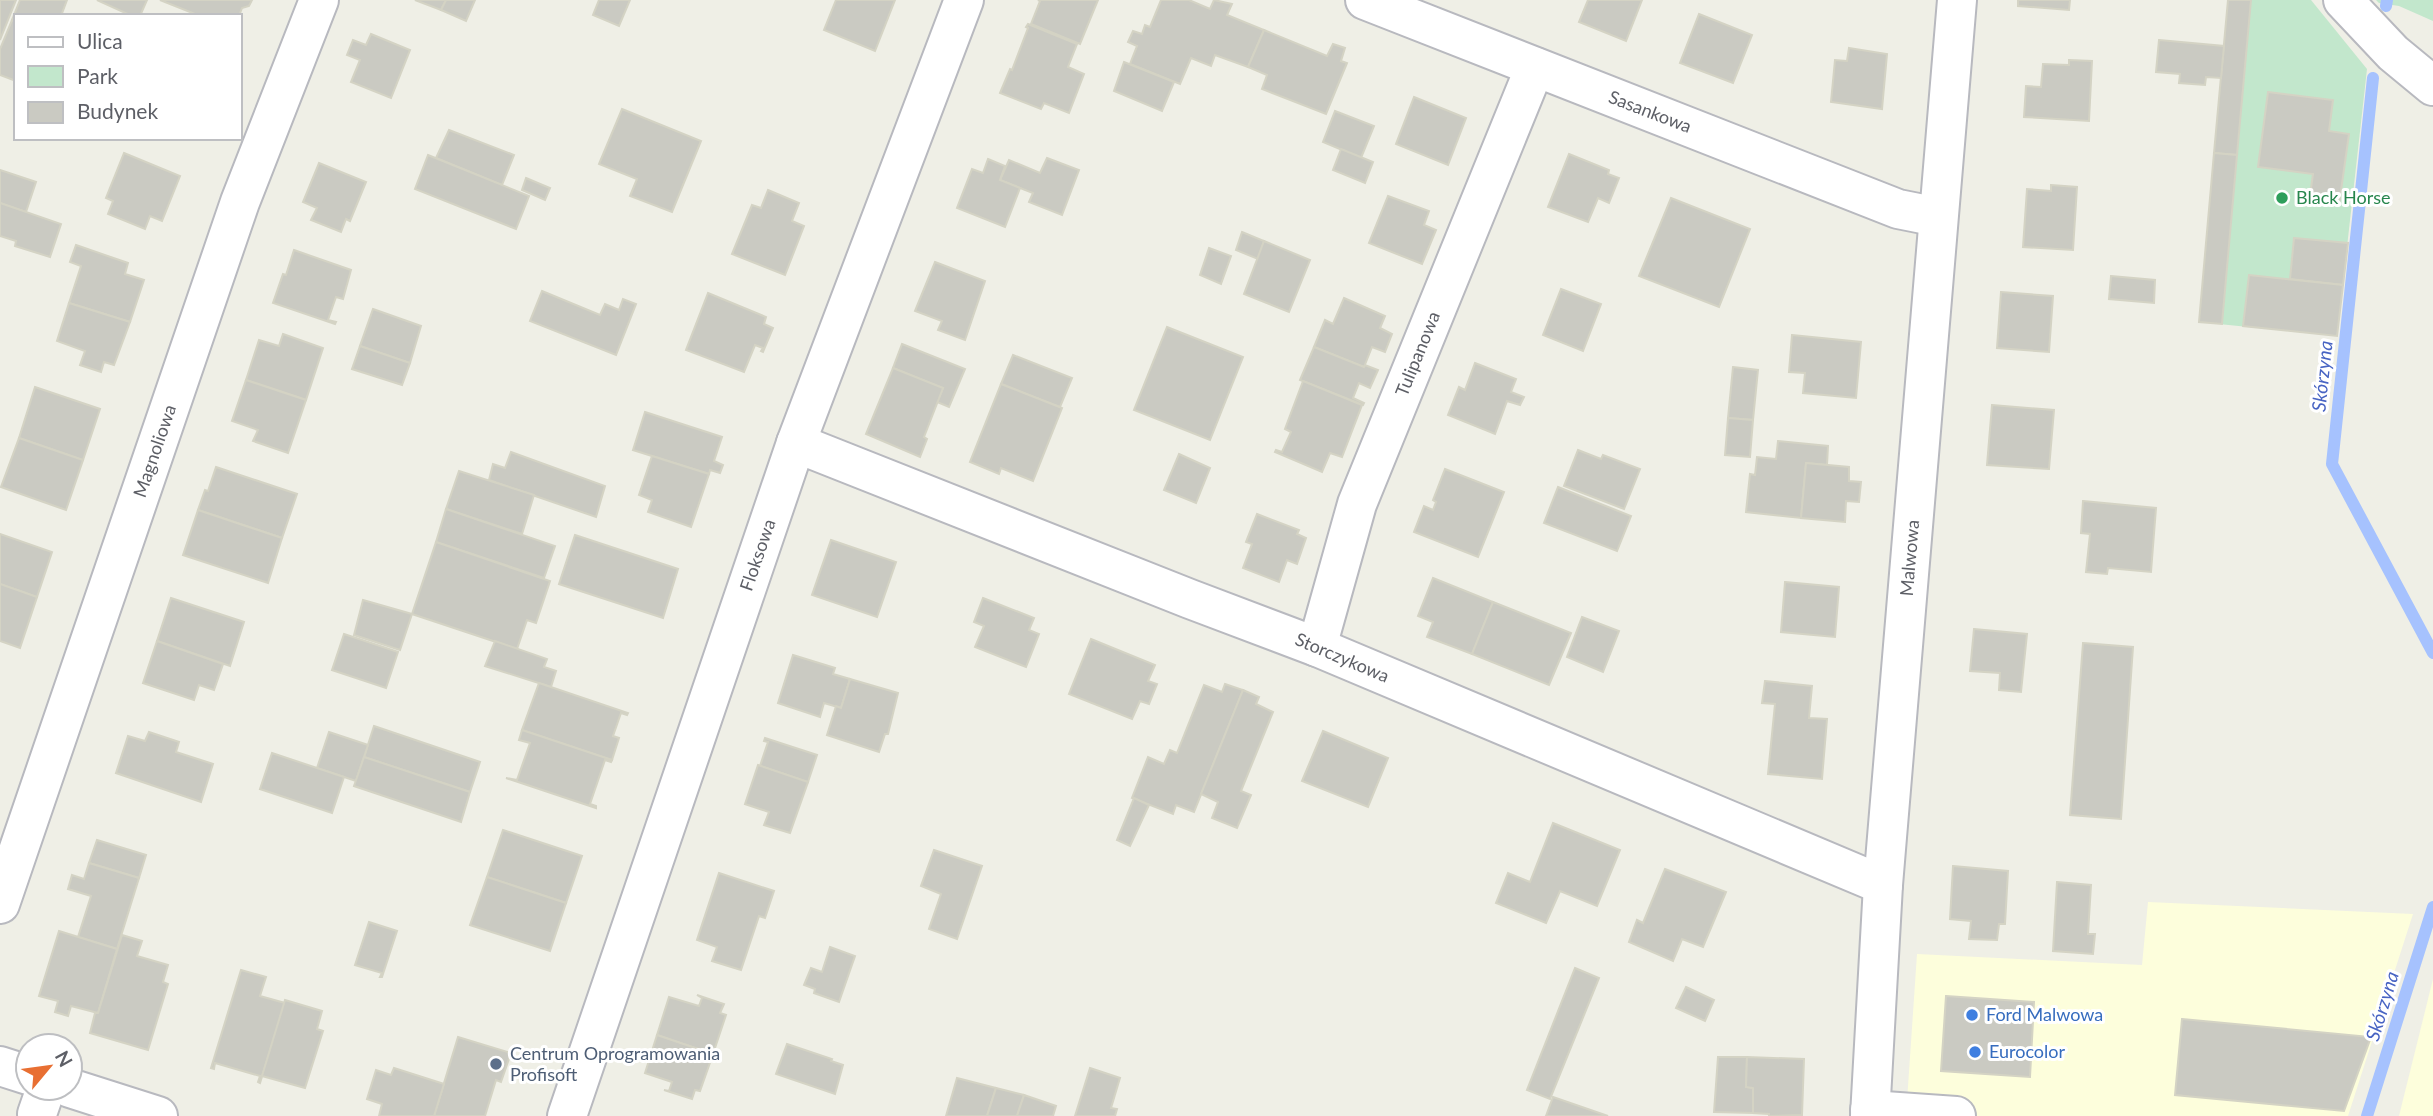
<svg xmlns="http://www.w3.org/2000/svg" width="2433" height="1116" viewBox="0 0 2433 1116" font-family="Lato,sans-serif">
<rect width="100%" height="100%" fill="#efefe6"/>
<g fill="#fdfedc">
<polygon points="2148,902 2413,914 2348,1116 1906,1116 1917,954 2142,965"/>
<polygon points="2433,979 2433,1116 2399,1116"/>
</g>
<g fill="#c2e7cc">
<polygon points="2228,0 2311,0 2367,69 2337,336 2199,322"/>
<polygon points="2376,0 2433,0 2433,21 2399,6 2379,3"/>
</g>
<g fill="none" stroke-linecap="round" stroke-linejoin="round">
<g stroke="#a6c2fe" stroke-width="12">
<polyline points="2386,6 2387,0"/>
<polyline points="2373,78 2332,464 2433,653"/>
<polyline points="2367,1116 2433,907"/>
</g>
</g>
<g fill="#cacac2" stroke="#d4d3c4" stroke-width="2">
<polygon points="0,0 16,0 0,40"/>
<polygon points="20,0 67,0 61,16 16,16 16,22 12,20"/>
<polygon points="97,0 147,0 140,16 132,16"/>
<polygon points="160,0 252,0 249,6 242,8 239,16 200,16"/>
<polygon points="415,0 446,0 441,10"/>
<polygon points="446,0 475,0 466,21 441,10"/>
<polygon points="599,0 630,0 619,26 593,15"/>
<polygon points="836,0 895,0 875,51 824,30"/>
<polygon points="1038,0 1098,0 1080,44 1031,24 1040,1"/>
<polygon points="1161,0 1189,0 1210,9 1214,0 1232,4 1227,15 1264,30 1248,67 1215,55 1211,66 1191,58 1180,84 1130,64 1137,46 1128,42 1133,31 1142,34 1145,25 1150,27"/>
<polygon points="1588,0 1642,0 1626,41 1579,22"/>
<polygon points="2018,0 2070,0 2069,10 2018,6"/>
<polygon points="2228,0 2251,0 2237,155 2214,153"/>
<polygon points="1699,14 1752,35 1733,83 1680,63"/>
<polygon points="12,20 16,22 16,81 0,75 0,49"/>
<polygon points="1028,24 1077,44 1068,67 1084,74 1069,113 1044,103 1041,109 1000,93 1010,69 1012,70 1028,28 1026,27"/>
<polygon points="1264,30 1327,56 1333,44 1345,48 1341,61 1347,63 1326,114 1262,89 1267,75 1248,67"/>
<polygon points="371,34 410,50 391,98 351,82 360,60 347,55 353,40 366,45"/>
<polygon points="2159,40 2224,46 2221,78 2206,77 2205,85 2179,83 2180,74 2156,72"/>
<polygon points="1849,48 1887,54 1882,109 1831,102 1835,60 1847,61"/>
<polygon points="2069,60 2092,61 2089,121 2024,117 2026,86 2041,87 2043,64 2069,65"/>
<polygon points="1124,62 1174,82 1162,111 1114,91"/>
<polygon points="2268,92 2333,100 2329,131 2349,134 2339,205 2309,202 2313,174 2258,167"/>
<polygon points="1414,97 1466,118 1448,165 1396,144"/>
<polygon points="622,109 701,141 672,212 630,196 637,179 599,164"/>
<polygon points="1335,111 1374,126 1361,158 1323,142"/>
<polygon points="449,130 514,155 502,185 436,158"/>
<polygon points="1341,149 1373,162 1365,183 1333,170"/>
<polygon points="124,153 180,176 162,221 150,216 145,229 108,214 113,201 106,198"/>
<polygon points="2214,153 2237,155 2222,324 2199,322"/>
<polygon points="1569,154 1609,170 1608,174 1619,178 1609,203 1598,198 1588,222 1548,207"/>
<polygon points="428,155 529,196 516,229 415,189"/>
<polygon points="1047,158 1079,170 1062,215 1029,202 1033,193 1000,180 1009,160 1040,173"/>
<polygon points="988,159 1005,166 1000,180 1020,188 1005,227 957,208 972,169 983,173"/>
<polygon points="319,163 366,182 350,221 346,219 341,232 311,220 317,208 303,202"/>
<polygon points="0,170 36,182 26,212 0,203"/>
<polygon points="526,178 550,188 545,200 522,190"/>
<polygon points="2051,185 2077,187 2073,250 2023,247 2027,189 2051,191"/>
<polygon points="768,190 799,203 792,221 804,226 785,275 732,254 752,205 761,208"/>
<polygon points="1388,196 1429,211 1424,225 1436,230 1422,264 1369,243"/>
<polygon points="1671,198 1750,229 1719,307 1639,276"/>
<polygon points="0,203 61,224 50,257 15,246 16,241 0,236"/>
<polygon points="1242,232 1264,241 1258,259 1236,250"/>
<polygon points="2294,238 2348,243 2343,285 2290,279"/>
<polygon points="1264,241 1310,260 1289,312 1244,294"/>
<polygon points="76,245 128,263 125,274 144,280 130,322 69,303 81,266 70,262"/>
<polygon points="1209,248 1231,256 1221,284 1200,275"/>
<polygon points="294,250 351,270 343,299 336,297 328,320 336,322 335,324 273,303 283,274 286,275"/>
<polygon points="935,262 985,281 965,340 938,330 942,321 915,311"/>
<polygon points="2249,275 2343,285 2337,336 2243,326"/>
<polygon points="2111,276 2155,280 2154,303 2109,299"/>
<polygon points="1561,289 1601,304 1583,351 1543,335"/>
<polygon points="542,291 600,315 605,304 619,310 623,299 636,304 616,355 530,321"/>
<polygon points="2001,292 2053,296 2049,352 1997,348"/>
<polygon points="708,293 766,317 764,324 773,328 763,352 761,351 763,348 755,345 744,372 686,350"/>
<polygon points="1344,298 1385,316 1380,328 1392,334 1385,352 1372,347 1364,367 1314,347 1325,320 1333,324"/>
<polygon points="69,303 130,322 114,365 104,362 101,372 80,365 85,351 57,341"/>
<polygon points="373,309 421,326 410,363 360,346"/>
<polygon points="1167,327 1243,357 1210,440 1134,410"/>
<polygon points="283,334 323,348 306,400 246,380 259,340 279,346"/>
<polygon points="1792,335 1861,342 1856,398 1803,393 1805,373 1789,372"/>
<polygon points="902,344 965,369 949,407 937,402 943,388 893,368"/>
<polygon points="360,346 410,363 402,385 352,369"/>
<polygon points="1314,347 1364,367 1365,365 1378,370 1370,388 1359,383 1353,398 1364,403 1363,405 1300,380"/>
<polygon points="1013,355 1072,378 1060,407 1001,384"/>
<polygon points="1475,363 1516,379 1511,392 1524,397 1520,405 1507,401 1495,434 1448,415 1459,387 1465,390"/>
<polygon points="1733,367 1758,370 1753,420 1728,418"/>
<polygon points="893,368 943,388 924,437 927,439 920,457 866,434"/>
<polygon points="246,380 306,400 288,453 253,441 258,430 232,421"/>
<polygon points="1303,381 1362,405 1342,457 1330,453 1322,472 1275,452 1276,450 1282,452 1291,432 1285,429"/>
<polygon points="1001,384 1062,408 1033,481 1001,468 999,474 970,462"/>
<polygon points="35,387 100,409 83,460 19,438"/>
<polygon points="1992,405 2054,410 2049,469 1987,465"/>
<polygon points="645,412 722,437 714,461 723,465 720,473 710,470 709,474 633,450"/>
<polygon points="1728,418 1753,420 1750,457 1725,455"/>
<polygon points="19,438 83,460 66,510 1,487"/>
<polygon points="1778,441 1828,446 1827,465 1806,463 1801,518 1746,512 1750,474 1755,475 1757,457 1776,459"/>
<polygon points="1578,450 1601,459 1603,455 1640,469 1624,509 1564,486"/>
<polygon points="511,452 605,486 596,517 489,480 493,464 505,468"/>
<polygon points="1179,454 1210,468 1196,503 1164,490"/>
<polygon points="652,456 709,474 691,527 648,512 652,500 639,495"/>
<polygon points="1806,463 1849,467 1849,481 1861,482 1859,502 1846,501 1845,522 1801,518"/>
<polygon points="216,467 297,494 282,538 198,510 205,490 208,491"/>
<polygon points="1445,469 1504,492 1478,557 1414,532 1424,506 1433,510 1436,502 1433,500"/>
<polygon points="459,471 534,495 522,534 446,509"/>
<polygon points="1558,487 1631,516 1617,551 1544,523"/>
<polygon points="2083,501 2156,508 2151,572 2108,568 2107,574 2086,572 2090,534 2081,533"/>
<polygon points="446,509 555,546 544,578 436,542"/>
<polygon points="198,510 282,538 268,583 183,555"/>
<polygon points="1257,514 1299,530 1297,534 1306,538 1297,564 1287,560 1279,582 1243,568 1252,544 1246,542"/>
<polygon points="0,534 52,552 37,597 0,584"/>
<polygon points="575,535 678,569 663,618 559,584"/>
<polygon points="831,540 896,562 877,617 812,595"/>
<polygon points="436,542 550,581 536,623 527,620 517,649 412,614"/>
<polygon points="1433,578 1493,602 1472,654 1427,637 1433,622 1418,616"/>
<polygon points="1785,582 1839,587 1835,637 1781,632"/>
<polygon points="0,584 37,597 20,648 0,641"/>
<polygon points="171,598 244,622 230,666 157,641"/>
<polygon points="983,598 1034,618 1029,630 1039,634 1026,667 975,647 984,626 974,622"/>
<polygon points="363,600 412,614 400,650 354,635"/>
<polygon points="1493,602 1571,633 1549,685 1472,654"/>
<polygon points="1582,617 1619,631 1603,672 1567,657"/>
<polygon points="1974,629 2027,634 2021,692 1999,690 2000,673 1970,671"/>
<polygon points="344,634 398,652 386,688 332,670"/>
<polygon points="1091,639 1155,665 1148,681 1157,684 1149,704 1140,701 1132,719 1069,694"/>
<polygon points="157,641 223,664 214,690 199,685 194,700 143,683"/>
<polygon points="495,641 547,659 544,667 556,671 551,687 485,666"/>
<polygon points="2083,643 2133,647 2121,819 2070,815"/>
<polygon points="793,655 835,668 833,674 850,679 841,708 824,703 820,717 778,703"/>
<polygon points="850,679 898,693 888,734 885,734 879,752 827,735 836,706 841,708"/>
<polygon points="1765,681 1812,686 1809,718 1827,719 1822,779 1768,774 1775,704 1762,703"/>
<polygon points="539,683 628,713 627,715 621,713 613,736 619,738 612,760 522,730"/>
<polygon points="1225,684 1243,690 1194,812 1176,805 1173,814 1132,798 1148,757 1164,764 1170,750 1177,753 1204,685 1222,692"/>
<polygon points="1243,690 1259,697 1256,704 1273,712 1241,791 1251,795 1237,828 1212,818 1218,802 1201,794"/>
<polygon points="374,726 480,762 470,792 364,757"/>
<polygon points="522,730 612,760 611,762 605,760 590,804 596,806 596,808 506,778 517,780 530,743 519,740"/>
<polygon points="1323,731 1388,758 1368,807 1302,781"/>
<polygon points="149,732 179,742 176,752 213,764 201,802 116,773 128,736 145,741"/>
<polygon points="329,732 368,745 356,781 317,768"/>
<polygon points="765,738 817,755 808,782 760,766 768,742 764,741"/>
<polygon points="272,753 344,777 332,813 260,789"/>
<polygon points="364,757 470,792 461,822 354,786"/>
<polygon points="758,765 808,782 790,833 764,825 769,812 745,804"/>
<polygon points="1134,798 1149,805 1130,846 1117,840"/>
<polygon points="1553,823 1620,850 1597,906 1560,891 1546,923 1496,903 1508,873 1530,882"/>
<polygon points="503,830 582,856 566,903 487,877"/>
<polygon points="97,840 146,855 139,878 89,863"/>
<polygon points="934,850 982,866 957,939 929,929 941,894 921,886"/>
<polygon points="89,863 139,878 117,949 78,937 91,896 68,889 72,875 84,879"/>
<polygon points="1953,866 2008,871 2005,924 1999,924 1997,940 1969,939 1971,921 1950,919"/>
<polygon points="1665,869 1726,892 1703,947 1682,939 1673,961 1629,942 1637,920 1643,923"/>
<polygon points="719,873 774,891 765,918 759,916 741,970 712,961 717,947 697,940"/>
<polygon points="487,877 566,903 550,951 470,925"/>
<polygon points="2057,882 2091,885 2088,934 2095,934 2093,954 2053,951"/>
<polygon points="369,922 397,931 382,977 380,977 382,973 355,965"/>
<polygon points="59,931 117,949 98,1013 71,1006 68,1016 55,1012 58,1001 39,996"/>
<polygon points="122,935 142,941 137,956 168,965 163,982 168,984 148,1050 90,1033 95,1013 98,1013"/>
<polygon points="830,947 855,956 839,1002 814,993 815,989 804,985 811,968 822,972"/>
<polygon points="1575,968 1599,978 1550,1099 1527,1090"/>
<polygon points="241,970 266,977 260,996 285,1003 260,1083 258,1082 260,1076 215,1063 214,1069 211,1068"/>
<polygon points="1686,987 1714,1000 1705,1021 1676,1008"/>
<polygon points="697,995 724,1004 720,1013 726,1015 713,1054 657,1035 669,997 699,1006 702,998"/>
<polygon points="1946,996 2034,1002 2030,1077 1941,1071"/>
<polygon points="285,1000 322,1011 317,1029 323,1031 305,1088 262,1076"/>
<polygon points="2182,1019 2371,1037 2344,1111 2175,1095"/>
<polygon points="657,1035 713,1054 700,1091 695,1090 692,1099 664,1090 669,1091 672,1082 645,1073"/>
<polygon points="458,1037 511,1053 501,1082 496,1080 485,1116 434,1116"/>
<polygon points="787,1044 832,1059 831,1061 843,1065 835,1094 776,1074"/>
<polygon points="1718,1057 1747,1057 1746,1087 1753,1088 1753,1113 1714,1112"/>
<polygon points="1747,1057 1804,1059 1802,1115 1769,1116 1769,1114 1753,1113 1753,1088 1746,1087"/>
<polygon points="394,1068 444,1084 434,1116 379,1116 382,1104 367,1099 376,1070 391,1075"/>
<polygon points="1090,1068 1120,1078 1111,1108 1117,1109 1115,1116 1075,1116"/>
<polygon points="957,1078 996,1088 987,1116 946,1116"/>
<polygon points="996,1088 1024,1095 1017,1116 987,1116"/>
<polygon points="1024,1095 1056,1106 1053,1116 1017,1116"/>
<polygon points="1553,1097 1608,1116 1546,1116"/>
</g>
<g fill="none" stroke-linecap="round" stroke-linejoin="round">
<defs>
<g id="minor">
<polyline points="1365,0 1898,209 1938,217"/>
<polyline points="2343,0 2393,53 2433,86"/>
<polyline points="796,443 1190,599 1317,647 1883,885"/>
<polyline points="1317,647 1357,504 1535,67"/>
<polyline points="0,904 240,202 319,0"/>
<polyline points="0,1066 28,1075"/>
<polyline points="70,1088 158,1116"/>
<polyline points="1870,1110 1956,1116"/>
<polyline points="37,1114 46,1088"/>
<polyline points="567,1116 796,443 964,0"/>
<polyline points="1870,1116 1883,885 1957,0"/>
</g>
</defs>
<use href="#minor" stroke="#b8b9bf" stroke-width="42"/>
<use href="#minor" stroke="#fff" stroke-width="38"/>
</g>
<circle fill="#2e9e5b" stroke="#fff" stroke-width="2.5" cx="2282" cy="198" r="7"/>
<g fill="#3f7fe0" stroke="#fff" stroke-width="2.5">
<circle cx="1972" cy="1015" r="7"/>
<circle cx="1975" cy="1052" r="7"/>
</g>
<circle fill="#5c6f8a" stroke="#fff" stroke-width="2.5" cx="496" cy="1064" r="7"/>
<g text-anchor="middle" stroke-width="6" stroke-linejoin="round" paint-order="stroke">
<g font-size="18" fill="#5d5f66" stroke="#fff">
<text transform="translate(1650 112) rotate(21)" y="6">Sasankowa</text>
<text transform="translate(1418 354) rotate(-68)" y="6">Tulipanowa</text>
<text transform="translate(155 451) rotate(-71)" y="6">Magnoliowa</text>
<text transform="translate(758 555) rotate(-71)" y="6">Floksowa</text>
<text transform="translate(1910 558) rotate(-85)" y="6">Malwowa</text>
<text transform="translate(1342 658) rotate(23)" y="6">Storczykowa</text>
</g>
<g font-size="18" fill="#27864d" stroke="#fff" text-anchor="start">
<text x="2296" y="204">Black Horse</text>
</g>
<g font-size="18" fill="#366cbe" stroke="#fff" text-anchor="start">
<text x="1986" y="1021">Ford Malwowa</text>
<text x="1989" y="1058">Eurocolor</text>
</g>
<g font-size="18" fill="#4e5e75" stroke="#fff" text-anchor="start">
<text x="510" y="1060">Centrum Oprogramowania<tspan x="510" dy="21">Profisoft</tspan></text>
</g>
<g font-size="19" font-style="italic" fill="#4864c3" stroke="#fff">
<text transform="translate(2322 376) rotate(-84)" y="7">Skórzyna</text>
<text transform="translate(2382 1006) rotate(-73)" y="7">Skórzyna</text>
</g>
</g>
<rect x="14" y="14" width="228" height="126" fill="#ffffff" stroke="#bebfc2" stroke-width="2"/>
<rect x="28" y="37" width="35" height="10" fill="#ffffff" stroke="#bebfc2" stroke-width="2"/>
<text x="77" y="49" font-size="21" fill="#5d5f66">Ulica</text>
<rect x="28" y="66" width="35" height="21" fill="#c2e7cc" stroke="#bebfc2" stroke-width="2"/>
<text x="77" y="84" font-size="21" fill="#5d5f66">Park</text>
<rect x="28" y="102" width="35" height="21" fill="#cacac2" stroke="#bebfc2" stroke-width="2"/>
<text x="77" y="119" font-size="21" fill="#5d5f66">Budynek</text>
<g transform="translate(49 1067) rotate(61)"><circle r="33" fill="#ffffff" stroke="#bebfc2" stroke-width="2"/>
<path d="M0-5L12 26L0 18L-12 26Z" fill="#e86f32"/>
<text y="-10" font-size="19" font-weight="bold" text-anchor="middle" fill="#5d5f66">N</text>
</g>
</svg>
